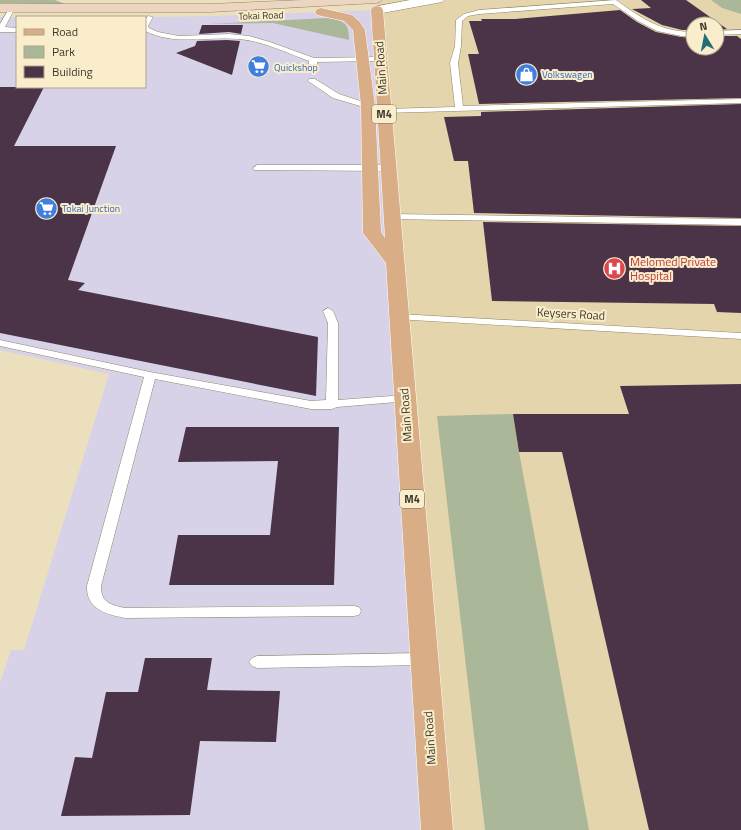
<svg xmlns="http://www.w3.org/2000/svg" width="741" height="830" viewBox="0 0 741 830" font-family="'Titillium Web',sans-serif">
<rect width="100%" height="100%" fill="#ecdfbe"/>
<polygon fill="#d8d2e8" points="377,10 437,830 0,830 0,683 11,650 24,650 109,374 0,350 0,17 17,17 17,87 145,87 145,17 214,16"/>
<path fill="#e4d5ac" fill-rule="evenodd" d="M376,0H711L722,8L741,14V830H437ZM693,24H717V48H693Z"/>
<g fill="#abb799">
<polygon points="0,0 55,0 65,4 0,3"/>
<polygon points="711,0 741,0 741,14 722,8"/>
<path d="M327,18C344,21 349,22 349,40L273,23L209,24Z"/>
<polygon points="513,414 519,452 589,830 485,830 437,416"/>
</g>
<g fill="#4c3448">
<polygon points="641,0 686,0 727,29 717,30 717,24 693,24 693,30 682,30 662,25 632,9 651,8"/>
<polygon points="620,10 637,22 656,32 681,37 693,38 693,48 717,48 717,36 737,36 741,39 741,98 479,104 468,54 479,54 469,21 482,21 481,19 515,19"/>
<polygon points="202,25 243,25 241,34 229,32 199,34"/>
<polygon points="227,40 240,41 232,75 176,53 195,46 197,41"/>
<polygon points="0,87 44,87 14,146 116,146 68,280 85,283 78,290 318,337 316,396 0,333"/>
<polygon points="741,104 741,218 474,213 468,161 454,161 444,117 481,116 481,112"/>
<polygon points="483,222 741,226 741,313 717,312 714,304 492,301"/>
<polygon points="741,384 741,830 649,830 562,452 519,452 513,414 629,414 620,386"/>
<polygon points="186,427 339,427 334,585 169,585 178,535 270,535 278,461 178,462"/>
<polygon points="145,658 212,658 207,690 280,691 276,742 200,741 190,815 61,816 75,757 92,758 106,692 138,692"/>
</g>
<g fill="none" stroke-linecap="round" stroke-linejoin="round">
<defs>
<g id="service">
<path d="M616,0C641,18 661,32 693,32V36H681L657,31L638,21L613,4L479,14L468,16L462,21L461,46L458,63L463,106L741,99V103L384,113L333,98L308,81L309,79H315L339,94L385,109L455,107L450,63L455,46L456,20L464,14L479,10Z"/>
<polygon points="10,7 15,8 5,27 17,28 17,32 0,32 0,24"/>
<path d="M148,16L153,17L148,26L149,28L158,32L179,36L229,34L249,36L270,42L314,58L380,57L384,59L380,61L317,62V67L313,69L309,67V61C287,53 263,41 239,39C207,36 175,46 145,31V20Z"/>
<polygon points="741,30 741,34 717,35 717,31"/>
<polygon points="257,165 388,165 392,168 388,171 254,170 253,168"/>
<polygon points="392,214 741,219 741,225 389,219 387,217"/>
<path d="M328,308L333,311L338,323V400L405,395L409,397L411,399L409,401L337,407L332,409H311L155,379L101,586C101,603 111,605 125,608L354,606L359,607L361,611L359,615L354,616L125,618C106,614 86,609 87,586L144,377L0,346V340L150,372L311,401L326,400L328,323L323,311Z"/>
<polygon points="399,314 741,333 741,339 395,319 394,317"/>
<polygon points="424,653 429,655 432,659 429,663 424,665 257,668 252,666 249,662 252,658 257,656"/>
</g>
<polygon id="minor" points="410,0 444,0 442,2 377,14 373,13 371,10 373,7"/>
<polygon id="secondary" points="303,0 382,0 380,2 376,3 210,12 0,12 0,4 210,4"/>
<polygon id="primary" points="377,6 381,7 383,10 453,830 421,830 386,263 363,233 361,106 353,30 344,21 317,15 315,12 317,9 321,8 352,15 360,22 365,30 375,106 381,232 385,238 371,10 373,7"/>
</defs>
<use href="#service" stroke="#918667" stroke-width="1"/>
<use href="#minor" stroke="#918667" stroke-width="1"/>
<use href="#secondary" stroke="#918667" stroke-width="1"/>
<use href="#primary" stroke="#fff" stroke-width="1"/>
<use href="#service" fill="#fff" fill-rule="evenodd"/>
<use href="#minor" fill="#fff" fill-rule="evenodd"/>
<use href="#secondary" fill="#ecd6c2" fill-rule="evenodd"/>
<use href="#primary" fill="#d9ad86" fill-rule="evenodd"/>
</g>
<defs>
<symbol id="supermarket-disc" viewBox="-11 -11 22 22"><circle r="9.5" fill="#3f7fe0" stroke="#f9edcb"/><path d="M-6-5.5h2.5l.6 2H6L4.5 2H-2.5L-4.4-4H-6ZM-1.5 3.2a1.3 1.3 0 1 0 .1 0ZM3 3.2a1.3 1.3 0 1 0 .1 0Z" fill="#fff"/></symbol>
<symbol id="shop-disc" viewBox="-11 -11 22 22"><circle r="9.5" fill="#3f7fe0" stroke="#f9edcb"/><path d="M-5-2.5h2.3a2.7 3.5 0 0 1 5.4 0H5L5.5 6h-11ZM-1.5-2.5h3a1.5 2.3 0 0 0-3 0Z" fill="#fff"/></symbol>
<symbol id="hospital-disc" viewBox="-11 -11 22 22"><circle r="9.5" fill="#e0444e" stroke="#f9edcb"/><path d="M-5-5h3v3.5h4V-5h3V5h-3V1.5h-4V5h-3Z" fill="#fff"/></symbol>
</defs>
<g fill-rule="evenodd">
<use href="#supermarket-disc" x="246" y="54" width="25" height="25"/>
<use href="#shop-disc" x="514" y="62" width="25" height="25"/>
<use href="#supermarket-disc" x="34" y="196" width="25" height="25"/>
<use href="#hospital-disc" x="602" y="256" width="25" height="25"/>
</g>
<g text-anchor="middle" stroke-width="4" stroke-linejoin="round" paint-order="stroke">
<g font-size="10" fill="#3f3a2d" stroke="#f9edcb">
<text transform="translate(261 15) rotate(-2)" y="4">Tokai Road</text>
</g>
<g font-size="10" fill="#366cbe" stroke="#f9edcb" text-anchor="start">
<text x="274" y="71">Quickshop</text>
<text x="542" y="78">Volkswagen</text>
<text x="62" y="212">Tokai Junction</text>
</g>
<g fill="#f9edcb" stroke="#77705c" stroke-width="1">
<rect x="372" y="105" width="24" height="18" rx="3"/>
<rect x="400" y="490" width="24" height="18" rx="3"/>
</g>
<g font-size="11" font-weight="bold" fill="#3f3a2d">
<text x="384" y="118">M4</text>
<text x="412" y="503">M4</text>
</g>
<g font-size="12" fill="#3f3a2d" stroke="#f9edcb">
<text transform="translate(381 68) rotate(-94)" y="4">Main Road</text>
<text transform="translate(571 314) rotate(3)" y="4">Keysers Road</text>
<text transform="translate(406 415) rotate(-94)" y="4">Main Road</text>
<text transform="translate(430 738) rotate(-94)" y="4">Main Road</text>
</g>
<g font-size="12" fill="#be3a42" stroke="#f9edcb" text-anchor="start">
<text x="630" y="266">Melomed Private<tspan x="630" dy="14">Hospital</tspan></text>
</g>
</g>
<rect x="16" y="16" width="130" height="72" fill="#f9edcb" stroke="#afa58c"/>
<rect x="24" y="29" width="20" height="6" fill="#d9ad86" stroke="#afa58c"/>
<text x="52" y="36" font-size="12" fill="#3f3a2d">Road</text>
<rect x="24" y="46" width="20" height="12" fill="#abb799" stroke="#afa58c"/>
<text x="52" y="56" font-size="12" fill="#3f3a2d">Park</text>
<rect x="24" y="66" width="20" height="12" fill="#4c3448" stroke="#afa58c"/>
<text x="52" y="76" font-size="12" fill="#3f3a2d">Building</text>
<g transform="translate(705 36) rotate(350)"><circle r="19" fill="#f9edcb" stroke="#afa58c"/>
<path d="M0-3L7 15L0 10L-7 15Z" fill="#246f75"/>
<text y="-6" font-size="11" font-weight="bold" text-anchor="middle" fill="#3f3a2d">N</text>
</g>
</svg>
